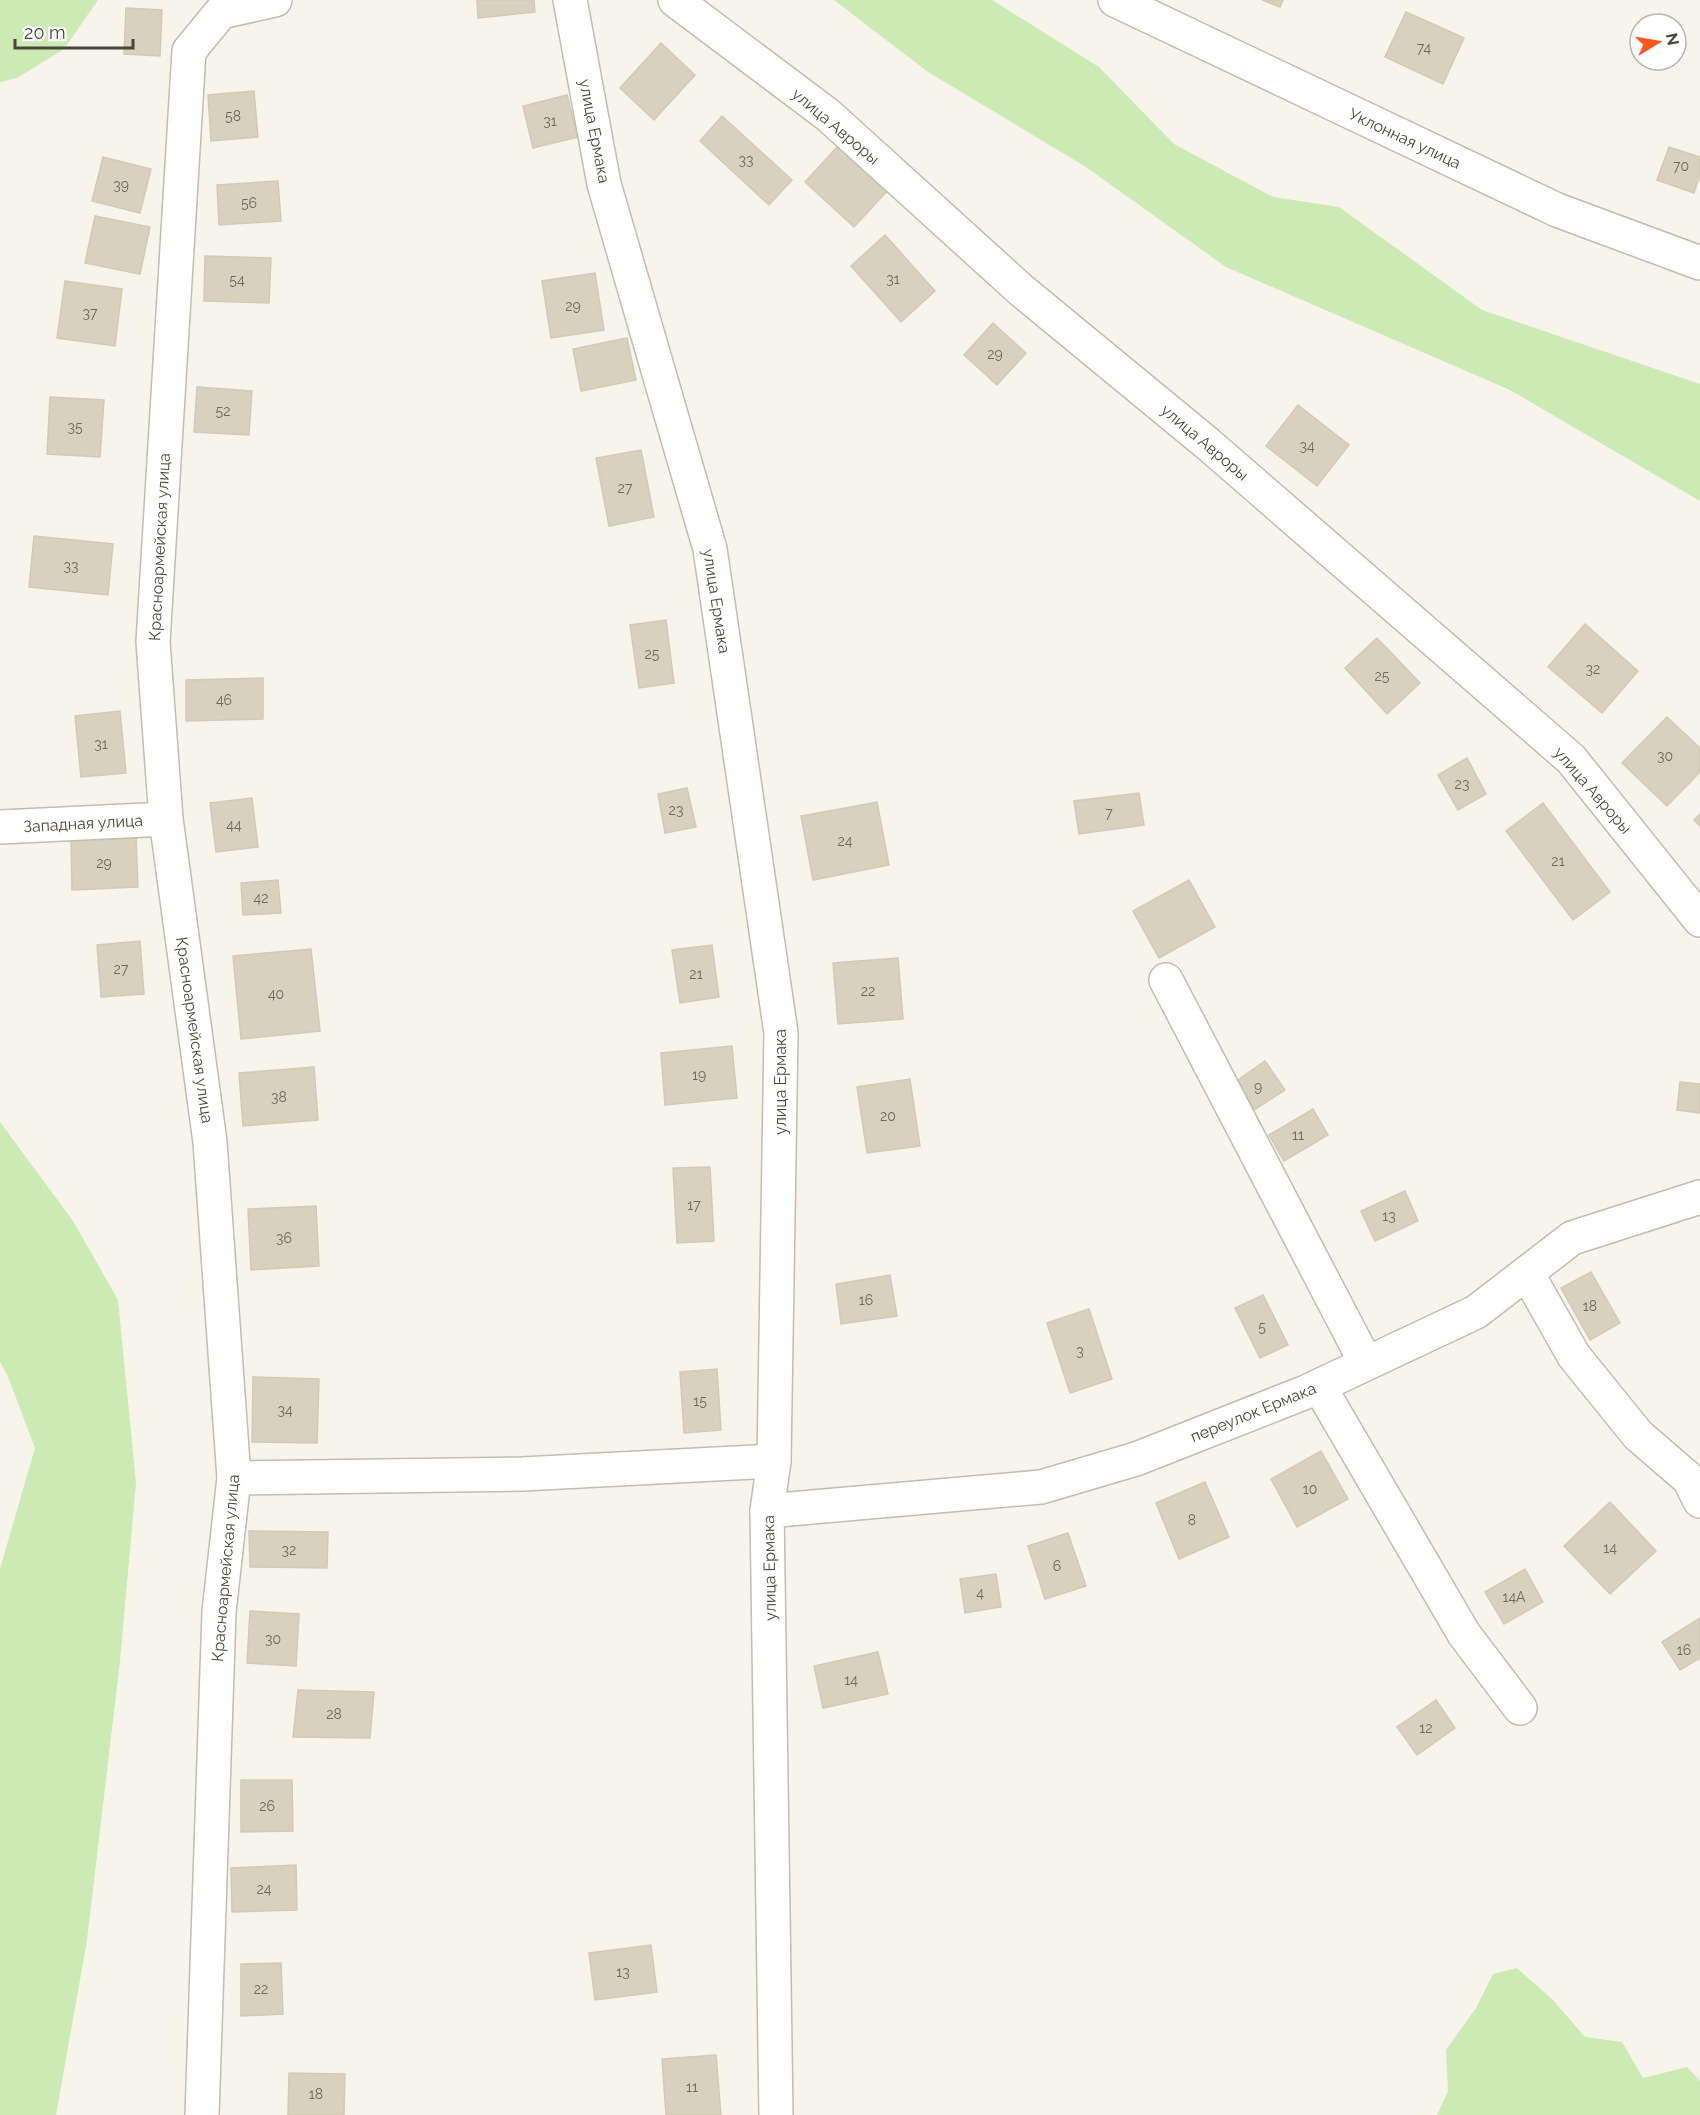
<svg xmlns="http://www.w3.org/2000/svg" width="1700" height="2115" viewBox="0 0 1700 2115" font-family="Raleway,sans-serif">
<rect width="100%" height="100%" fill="#f6f4eb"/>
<g fill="#cceab4">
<polygon points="0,0 98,0 64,49 17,78 0,82"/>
<polygon points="834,0 992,0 1099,67 1174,144 1273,197 1339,207 1482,310 1700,384 1700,501 1510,390 1226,267 1086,167 928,72"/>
<polygon points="0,1122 73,1221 118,1300 136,1483 120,1661 87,1940 56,2115 0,2115 0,1569 35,1448 7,1374 0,1362"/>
<polygon points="1517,1968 1552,1999 1585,2037 1622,2042 1643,2078 1687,2067 1700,2081 1700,2115 1437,2115 1448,2091 1446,2050 1476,2008 1493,1974"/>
</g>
<g fill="#d8d1c0" stroke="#d3cab3" stroke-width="1.5">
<polygon points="477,0 534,0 535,12 478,18"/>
<polygon points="1262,0 1283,0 1280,7"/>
<polygon points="126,8 162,10 160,56 124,54"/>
<polygon points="1406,12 1464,38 1443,84 1385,57"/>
<polygon points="661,43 695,75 654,120 620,88"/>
<polygon points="254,91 258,137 211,141 208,95"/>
<polygon points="567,95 578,137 533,148 523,106"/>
<polygon points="722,116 792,180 769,205 700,141"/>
<polygon points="838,146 888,190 854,227 805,182"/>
<polygon points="1669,147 1700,157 1700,174 1694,193 1657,180"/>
<polygon points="103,157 151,169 140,213 92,201"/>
<polygon points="278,181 281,221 219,225 217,185"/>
<polygon points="95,216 150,227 140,274 85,263"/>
<polygon points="885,235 935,291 901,322 851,266"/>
<polygon points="205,256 271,258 269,303 204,301"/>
<polygon points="595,273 604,330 551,338 542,281"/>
<polygon points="65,281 122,289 115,346 57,338"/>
<polygon points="993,323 1026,353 997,385 964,355"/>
<polygon points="627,338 636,380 581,391 573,349"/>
<polygon points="197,387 252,391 249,435 194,432"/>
<polygon points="50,397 104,400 100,457 47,454"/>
<polygon points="1298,405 1349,445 1317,486 1266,446"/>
<polygon points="641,450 654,517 609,526 596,458"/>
<polygon points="34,536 113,544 108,595 29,587"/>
<polygon points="666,620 674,683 639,688 630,625"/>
<polygon points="1585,624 1638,671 1602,713 1548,667"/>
<polygon points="1377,638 1420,683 1387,714 1345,668"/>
<polygon points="263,678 263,719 186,721 186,680"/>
<polygon points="120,711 126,773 81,777 75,716"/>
<polygon points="1667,717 1700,748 1700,772 1667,806 1622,763"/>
<polygon points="1467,758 1486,794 1458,810 1438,775"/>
<polygon points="687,788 696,827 665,833 658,794"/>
<polygon points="1139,793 1144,825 1079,834 1074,801"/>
<polygon points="252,798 258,847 216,852 210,803"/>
<polygon points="877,802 889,865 813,880 801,816"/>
<polygon points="1543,803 1610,892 1573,920 1506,831"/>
<polygon points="1700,814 1700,826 1694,820"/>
<polygon points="136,837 138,887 72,890 71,840"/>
<polygon points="278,880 281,913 243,915 241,883"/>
<polygon points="1189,880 1215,927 1159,958 1133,911"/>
<polygon points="140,941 144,994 101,997 97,945"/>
<polygon points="712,945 719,997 680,1003 672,950"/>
<polygon points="311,949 320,1031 241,1039 233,956"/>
<polygon points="898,958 903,1019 838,1024 833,963"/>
<polygon points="732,1046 737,1098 665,1105 661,1053"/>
<polygon points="1265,1061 1285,1090 1251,1112 1232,1084"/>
<polygon points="314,1067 318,1120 243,1126 239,1073"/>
<polygon points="910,1079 920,1146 867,1153 857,1087"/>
<polygon points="1680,1082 1700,1084 1700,1113 1677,1110"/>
<polygon points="1313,1109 1328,1135 1284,1161 1269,1135"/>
<polygon points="710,1167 714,1241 677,1243 673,1168"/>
<polygon points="1405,1191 1418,1221 1375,1241 1361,1211"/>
<polygon points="316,1206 319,1266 251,1270 248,1209"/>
<polygon points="1591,1272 1620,1323 1590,1340 1561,1288"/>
<polygon points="890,1275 897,1316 841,1324 836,1284"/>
<polygon points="1263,1295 1288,1345 1260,1358 1235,1308"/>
<polygon points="1089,1309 1112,1379 1070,1393 1047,1323"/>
<polygon points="717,1369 721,1430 684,1433 680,1372"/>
<polygon points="253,1377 319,1379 317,1443 252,1442"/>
<polygon points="1321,1451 1348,1499 1297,1527 1271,1479"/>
<polygon points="1205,1482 1229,1537 1179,1559 1156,1503"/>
<polygon points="1610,1502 1656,1551 1610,1594 1564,1546"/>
<polygon points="249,1531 328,1532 327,1568 250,1567"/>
<polygon points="1068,1533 1086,1586 1045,1599 1028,1546"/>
<polygon points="1525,1569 1543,1602 1504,1624 1485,1592"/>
<polygon points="996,1574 1001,1607 965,1613 960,1579"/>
<polygon points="250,1611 299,1614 296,1666 247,1663"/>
<polygon points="1700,1618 1700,1658 1680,1670 1662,1642"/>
<polygon points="878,1652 888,1694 823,1708 814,1666"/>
<polygon points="298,1690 374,1692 370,1738 293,1737"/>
<polygon points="1436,1700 1455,1728 1417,1755 1397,1727"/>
<polygon points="241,1780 292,1780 293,1831 241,1832"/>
<polygon points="296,1865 297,1910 232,1912 231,1868"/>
<polygon points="651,1945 657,1992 595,2000 589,1953"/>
<polygon points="281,1963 283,2014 241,2016 241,1964"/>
<polygon points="716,2055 721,2115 666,2115 662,2059"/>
<polygon points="289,2073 345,2074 344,2115 288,2115"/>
</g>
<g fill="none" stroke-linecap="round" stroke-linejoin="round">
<defs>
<g id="minor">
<polyline points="570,0 604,184 710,549 781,1033 774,1461 767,1511 776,2115"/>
<polyline points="675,0 828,115 1021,290 1208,444 1571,759 1700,920"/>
<polyline points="1115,0 1557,210 1700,263"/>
<polyline points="0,827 166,819"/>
<polyline points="1166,980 1366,1363"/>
<polyline points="1527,1273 1574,1356 1638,1435 1689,1479 1700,1501"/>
<polyline points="1319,1386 1464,1634 1520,1708"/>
<polyline points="234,1478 522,1474 774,1461"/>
<polyline points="767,1511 1041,1487 1136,1459 1306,1392 1476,1312 1572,1238 1700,1197"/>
<polyline points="202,2115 219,1612 234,1478 210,1142 166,819 153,642 189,51 221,12 275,0"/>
</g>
</defs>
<use href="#minor" stroke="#c2bdad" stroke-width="36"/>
<use href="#minor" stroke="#fff" stroke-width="33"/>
</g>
<g text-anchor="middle" stroke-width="4.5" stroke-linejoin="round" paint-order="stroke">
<g font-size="14" fill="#6e685a">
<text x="1424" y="53">74</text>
<text x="233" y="121">58</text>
<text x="550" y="126">31</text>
<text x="746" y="165">33</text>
<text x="1681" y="171">70</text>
<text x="121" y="190">39</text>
<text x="249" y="208">56</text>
<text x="893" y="284">31</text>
<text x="237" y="285">54</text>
<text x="573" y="311">29</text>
<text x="90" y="318">37</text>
<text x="995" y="359">29</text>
<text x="223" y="416">52</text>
<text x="75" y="432">35</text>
<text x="1307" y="451">34</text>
<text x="625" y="493">27</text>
<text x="71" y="571">33</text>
<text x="652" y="659">25</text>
<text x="1593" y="674">32</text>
<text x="1382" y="681">25</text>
<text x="224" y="705">46</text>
<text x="101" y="749">31</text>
<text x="1665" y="761">30</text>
<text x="1462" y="789">23</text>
<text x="676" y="815">23</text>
<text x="1109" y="818">7</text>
<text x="234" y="830">44</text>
<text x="845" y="846">24</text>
<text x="1558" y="866">21</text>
<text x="104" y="868">29</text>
<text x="261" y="903">42</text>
<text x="121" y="974">27</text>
<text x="696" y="979">21</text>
<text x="868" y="996">22</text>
<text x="276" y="999">40</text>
<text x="699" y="1080">19</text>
<text x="1258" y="1092">9</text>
<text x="279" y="1102">38</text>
<text x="888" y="1121">20</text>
<text x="1298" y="1140">11</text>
<text x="694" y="1210">17</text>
<text x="1389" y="1221">13</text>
<text x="284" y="1243">36</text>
<text x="866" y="1305">16</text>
<text x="1590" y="1311">18</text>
<text x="1262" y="1332">5</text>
<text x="1080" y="1356">3</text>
<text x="700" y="1406">15</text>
<text x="285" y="1415">34</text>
<text x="1310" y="1494">10</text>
<text x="1192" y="1525">8</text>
<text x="1610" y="1553">14</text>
<text x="289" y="1555">32</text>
<text x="1057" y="1571">6</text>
<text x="980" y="1598">4</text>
<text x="1514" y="1602">14А</text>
<text x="273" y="1644">30</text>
<text x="1684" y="1655">16</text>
<text x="851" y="1685">14</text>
<text x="334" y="1719">28</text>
<text x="1426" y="1733">12</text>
<text x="267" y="1811">26</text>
<text x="264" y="1894">24</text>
<text x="623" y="1977">13</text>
<text x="261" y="1994">22</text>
<text x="692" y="2092">11</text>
<text x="316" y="2099">18</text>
</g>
<g font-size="16" fill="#4a4538" stroke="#fff">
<text transform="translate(836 126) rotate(40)" y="6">улица Авроры</text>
<text transform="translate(595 131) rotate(79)" y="6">улица Ермака</text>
<text transform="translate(1405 138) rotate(25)" y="6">Уклонная улица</text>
<text transform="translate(1205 442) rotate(40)" y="6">улица Авроры</text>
<text transform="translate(159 547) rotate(-87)" y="6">Красноармейская улица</text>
<text transform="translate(717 601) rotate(81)" y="6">улица Ермака</text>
<text transform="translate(1593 790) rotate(49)" y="6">улица Авроры</text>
<text transform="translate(83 823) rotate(-3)" y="6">Западная улица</text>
<text transform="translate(195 1030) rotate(82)" y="6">Красноармейская улица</text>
<text transform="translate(780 1082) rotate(-90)" y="6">улица Ермака</text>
<text transform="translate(1253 1412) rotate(-22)" y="6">переулок Ермака</text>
<text transform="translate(225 1568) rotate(-85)" y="6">Красноармейская улица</text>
<text transform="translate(769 1568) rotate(-91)" y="6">улица Ермака</text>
</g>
</g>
<g transform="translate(1658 42) rotate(79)"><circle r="28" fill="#ffffff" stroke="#b7b5af" stroke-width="1.5"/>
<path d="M0-4.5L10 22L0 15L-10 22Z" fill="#fd561b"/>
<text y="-9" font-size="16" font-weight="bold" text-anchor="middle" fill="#4a4538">N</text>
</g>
<path d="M15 39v9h118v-9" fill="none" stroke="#4a4538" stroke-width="3"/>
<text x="24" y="39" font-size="18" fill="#4a4538" stroke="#ffffff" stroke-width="4.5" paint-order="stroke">20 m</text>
</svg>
